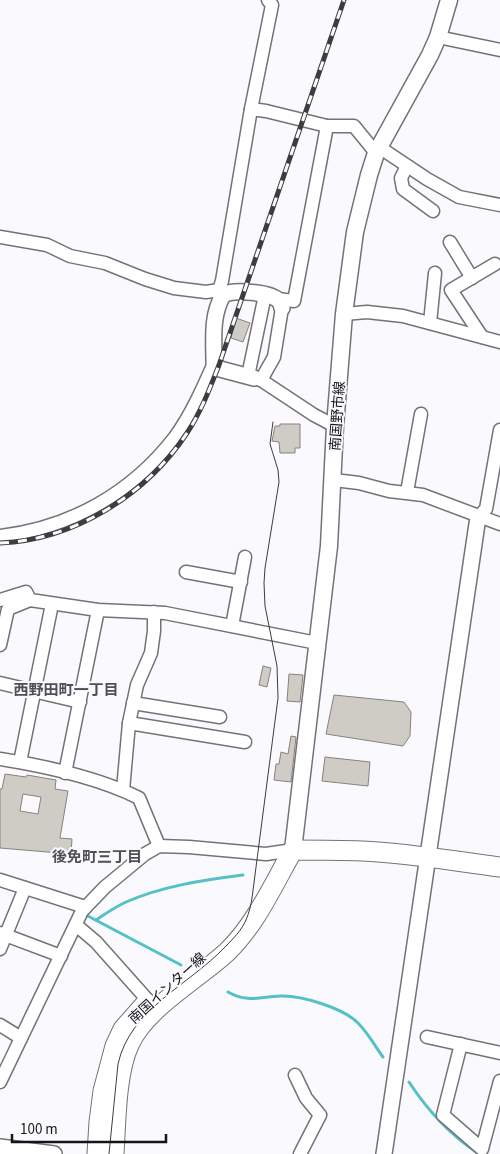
<svg xmlns="http://www.w3.org/2000/svg" width="500" height="1154" viewBox="0 0 500 1154" font-family="'Source Sans 3','Noto Sans JP',sans-serif">
<rect width="100%" height="100%" fill="#faf9fe"/>
<g fill="none" stroke-linecap="round" stroke-linejoin="round">
<g stroke="#53c1c5" stroke-width="3">
<polyline points="86,915 181,965"/>
<path d="M96,920C105,914 115,907 126,902C163,886 203,880 243,875"/>
<path d="M228,992C247,1003 260,997 280,996C301,995 343,1008 358,1023C368,1033 375,1046 383,1057"/>
<path d="M409,1082C428,1111 450,1135 479,1154"/>
</g>
</g>
<g fill="#cfcbc5" stroke="#86827d" fill-rule="evenodd">
<polygon points="236,318 250,323 243,342 231,338"/>
<polygon points="280,424 300,424 300,448 295,448 295,453 280,453 279,442 272,441 275,426 280,426"/>
<polygon points="263,666 271,668 267,687 259,685"/>
<polygon points="289,674 303,675 300,702 287,701"/>
<polygon points="334,695 404,702 411,712 410,736 403,746 326,734"/>
<polygon points="291,736 296,737 291,782 274,780 276,764 279,764 281,752 288,754"/>
<polygon points="325,757 370,762 368,786 322,781"/>
<path d="M5,774L26,777L27,775L56,780L55,789L68,791L60,838L72,839L71,854L0,848V789H2ZM23,794L41,797L38,814L20,811Z"/>
</g>
<g fill="none" stroke-linecap="round" stroke-linejoin="round">
<defs>
<g id="minor">
<polyline points="438,37 500,50"/>
<polyline points="251,109 271,10 272,5 268,0"/>
<polyline points="379,147 427,179 459,197 500,205"/>
<polyline points="407,166 401,178 403,189 433,211"/>
<polyline points="0,237 47,245 70,256 105,263 145,279 174,288 206,292 219,290 222,281 251,109 266,111 327,126 354,126 376,153"/>
<polyline points="450,242 472,278"/>
<polyline points="277,299 294,301 327,126"/>
<polyline points="344,314 367,312 403,316 500,342"/>
<polyline points="430,323 435,273"/>
<polyline points="482,337 451,290 495,264"/>
<polyline points="248,376 265,295"/>
<polyline points="254,378 261,380 274,357 282,308"/>
<polyline points="261,380 314,415 335,426"/>
<polyline points="334,480 359,483 389,491 423,495 500,524"/>
<polyline points="407,492 421,414"/>
<polyline points="478,517 486,509 500,430"/>
<path d="M0,536C70,528 132,493 175,437C191,415 203,388 214,363"/>
<polyline points="186,572 241,582"/>
<polyline points="0,600 26,592 30,600"/>
<polyline points="232,626 245,557"/>
<polyline points="0,645 8,609 30,600 98,610 165,613 317,643"/>
<polyline points="0,683 80,702"/>
<polyline points="133,703 220,717"/>
<polyline points="129,723 245,742"/>
<path d="M0,759C44,766 99,778 139,798L159,846"/>
<polyline points="20,762 52,604"/>
<polyline points="65,773 98,610"/>
<polyline points="123,790 129,723 137,685 151,653 154,631 154,612"/>
<polyline points="0,880 85,907"/>
<polyline points="76,925 96,942 153,1006"/>
<polyline points="0,933 61,956"/>
<polyline points="0,949 25,888"/>
<polyline points="0,1025 21,1038"/>
<polyline points="427,1037 500,1053"/>
<polyline points="461,1044 443,1115 482,1149 500,1081"/>
<polyline points="295,1075 306,1098 320,1115 300,1154"/>
<polyline points="0,1082 82,911 105,887 145,854 159,846 189,847 266,854 293,850"/>
</g>
<g id="tertiary">
<path d="M254,378L220,369L214,363C214,339 211,316 223,295C233,289 271,292 279,301C281,303 281,305 282,308"/>
<polyline points="0,1147 54,1154"/>
<polyline points="384,1154 478,517"/>
</g>
<polyline id="secondary" points="293,850 329,546 335,426 344,314 355,232 369,175 376,153 430,55 438,37 449,0"/>
<g id="primary">
<polyline points="97,1154 99,1122 103,1091 115,1046 123,1029 146,1003"/>
<path d="M114,1154C116,1123 116,1073 129,1045C145,1008 198,979 227,952C256,924 273,885 293,850C316,850 339,850 362,851C408,853 454,861 500,867"/>
</g>
</defs>
<use href="#minor" stroke="#747278" stroke-width="15"/>
<use href="#tertiary" stroke="#747278" stroke-width="18"/>
<use href="#secondary" stroke="#747278" stroke-width="19"/>
<use href="#primary" stroke="#747278" stroke-width="21"/>
<use href="#minor" stroke="#fff" stroke-width="12"/>
<use href="#tertiary" stroke="#fff" stroke-width="15"/>
<use href="#secondary" stroke="#fff" stroke-width="16"/>
<use href="#primary" stroke="#fff" stroke-width="19"/>
<path stroke="#3d3d3f" stroke-width="1" d="M109,1154L118,1064C130,1009 189,985 225,947C233,939 241,931 246,920C249,913 251,905 252,898L278,698L277,666L265,606L264,583L265,568L279,482L278,470L270,444L273,422"/>
<defs>
<path id="rail" d="M0,543C74,540 146,495 187,433C201,412 210,388 219,365L344,0"/>
</defs>
<use href="#rail" stroke="#3d3d3f" stroke-width="5"/>
<use href="#rail" stroke="#faf9fe" stroke-width="3" stroke-dasharray="9" stroke-linecap="butt"/>
</g>
<g text-anchor="middle" stroke-width="4" stroke-linejoin="round" paint-order="stroke">
<g font-size="14" fill="#151517" stroke="#faf9fe">
<text transform="translate(337 416) rotate(-86)" y="5">南国野市線</text>
<text transform="translate(167 988) rotate(-42)" y="5">南国インター線</text>
</g>
<g font-size="15" font-weight="bold" fill="#514f55" stroke="#faf9fe">
<text x="66" y="695">西野田町一丁目</text>
<text x="97" y="862">後免町三丁目</text>
</g>
</g>
<path d="M12 1134v8h154v-8" fill="none" stroke="#151517" stroke-width="2.5"/>
<text x="20" y="1134" font-size="15" fill="#151517" stroke="#faf9fe" stroke-width="4" paint-order="stroke">100 m</text>
</svg>
